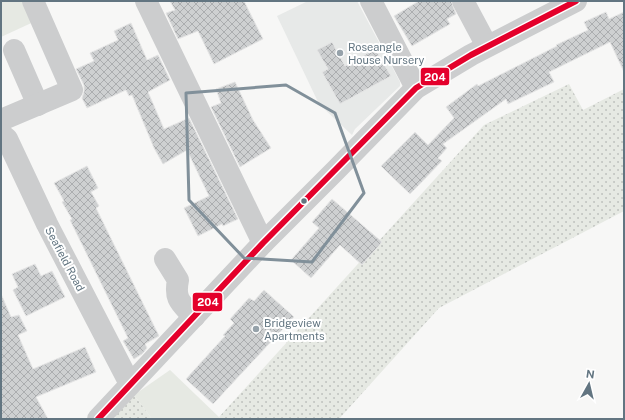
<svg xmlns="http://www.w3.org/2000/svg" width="625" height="420" viewBox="0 0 625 420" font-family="'Public Sans',sans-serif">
<defs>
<pattern id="garden-dots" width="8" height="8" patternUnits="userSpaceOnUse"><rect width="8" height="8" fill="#e6e9e3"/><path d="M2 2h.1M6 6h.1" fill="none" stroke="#bec1bd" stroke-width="1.8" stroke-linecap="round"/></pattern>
<pattern id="building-cross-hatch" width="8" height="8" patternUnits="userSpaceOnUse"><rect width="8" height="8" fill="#ced0d1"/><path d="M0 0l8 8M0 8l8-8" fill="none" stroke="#abadaf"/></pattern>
</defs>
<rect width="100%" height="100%" fill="#f7f7f6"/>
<polygon fill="#e7e9e8" points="308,1 357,1 400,82 400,86 355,129 352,135 319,104 277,16"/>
<g fill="#e6e9e3">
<polygon points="1,1 33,1 40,19 1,37"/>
<polygon points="170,370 221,419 152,419 134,395"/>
</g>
<g fill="url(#garden-dots)">
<polygon points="569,84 583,110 624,89 624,211 439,308 339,419 221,419 219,417 484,125"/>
<polygon points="134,395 152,419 117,419 114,416"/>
</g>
<g fill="url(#building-cross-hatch)" stroke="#e6e6e6">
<polygon points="170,1 244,1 263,39 214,64 198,31 178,39 166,13 175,10"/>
<polygon points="419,1 451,1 456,14 447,19 450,24 412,46 394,16"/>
<polygon points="606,12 609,19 624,12 624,72 610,42 549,72 554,82 508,104 506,99 443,144 447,148 438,158 442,161 410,194 381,166 415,132 428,145 454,118 446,107 477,84 478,86 557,46 556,45 588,30 584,22"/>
<polygon points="131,23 147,60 158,55 170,80 148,92 164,129 189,118 238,219 223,226 222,224 198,236 184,208 209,196 187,150 163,164 154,148 132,95 129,96 126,90 87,108 82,98 84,92 84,85 76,69 94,61 90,53 118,40 114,31"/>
<polygon points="332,42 345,66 375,49 391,76 340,104 322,72 328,69 317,50"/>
<polygon points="235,82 253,120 271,148 240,167 211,107 221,103 216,89"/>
<polygon points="87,166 98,188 91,192 99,206 96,208 159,336 145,344 147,348 142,354 134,359 123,341 128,338 70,220 72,219 62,202 64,201 54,183"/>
<polygon points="332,199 382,242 362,265 340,245 311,278 291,260 319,228 312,222"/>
<polygon points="35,264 41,276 52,271 65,297 26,316 13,290 18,287 12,274"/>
<polygon points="264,290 294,317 213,404 186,379 225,336 223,335 234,323 230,319 249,298 254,301"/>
<polygon points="1,294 11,317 19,315 27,331 18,335 33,369 85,347 96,372 36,397 48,419 1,419"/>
</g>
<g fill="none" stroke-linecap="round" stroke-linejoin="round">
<g stroke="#cccdce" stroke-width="22">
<polyline points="146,1 263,243"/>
<polyline points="371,1 416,88"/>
<polyline points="463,1 487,46"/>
<polyline points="14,50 38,105"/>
<polyline points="1,120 72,90 33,1"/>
<polyline points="1,134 7,139 47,224 130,384"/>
<path d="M165,259L178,280C174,300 181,303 194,317"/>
<polyline points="98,419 263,243 335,171 416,88 471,55 576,1"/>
</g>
<defs>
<polyline id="bus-1" points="98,419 263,243 416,88 471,55 576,1"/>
</defs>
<use href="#bus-1" stroke="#fff" stroke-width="9"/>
<use href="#bus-1" stroke="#e4002b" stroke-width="6"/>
</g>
<path fill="none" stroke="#81909a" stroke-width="3" stroke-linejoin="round" d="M286,85L335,113L364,193L312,262L244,258L189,200L186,93Z"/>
<g fill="#96a2aa" stroke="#fff" stroke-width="1.5">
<circle cx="340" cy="53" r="4"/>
<circle cx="256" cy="329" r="4"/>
</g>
<circle fill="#627581" stroke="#fff" stroke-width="1.5" cx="304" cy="201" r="3.5"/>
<g text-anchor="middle" stroke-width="4" stroke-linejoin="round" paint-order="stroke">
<g font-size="11" fill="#627581" stroke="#fff" text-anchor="start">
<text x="348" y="51">Roseangle<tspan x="348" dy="13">House Nursery</tspan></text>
<text x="264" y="327">Bridgeview<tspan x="264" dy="13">Apartments</tspan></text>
</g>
<g font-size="11" fill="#627581" stroke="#fff">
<text transform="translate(65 259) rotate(62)" y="4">Seafield Road</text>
</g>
</g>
<g stroke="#fff" stroke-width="1.5">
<rect x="420" y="67" width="30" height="19" rx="4" fill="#e4002b"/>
<rect x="192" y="292" width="31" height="20" rx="4" fill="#e4002b"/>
</g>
<g font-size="11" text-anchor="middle" font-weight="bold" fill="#fff">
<text x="435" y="81">204</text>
<text x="208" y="306">204</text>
</g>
<rect width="625" height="420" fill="none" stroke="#627581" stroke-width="4"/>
<g transform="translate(589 384) rotate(8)" stroke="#ffffff" stroke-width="3" paint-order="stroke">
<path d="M0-3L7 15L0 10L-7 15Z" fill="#627581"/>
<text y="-6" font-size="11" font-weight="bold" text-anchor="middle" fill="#627581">N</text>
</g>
</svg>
